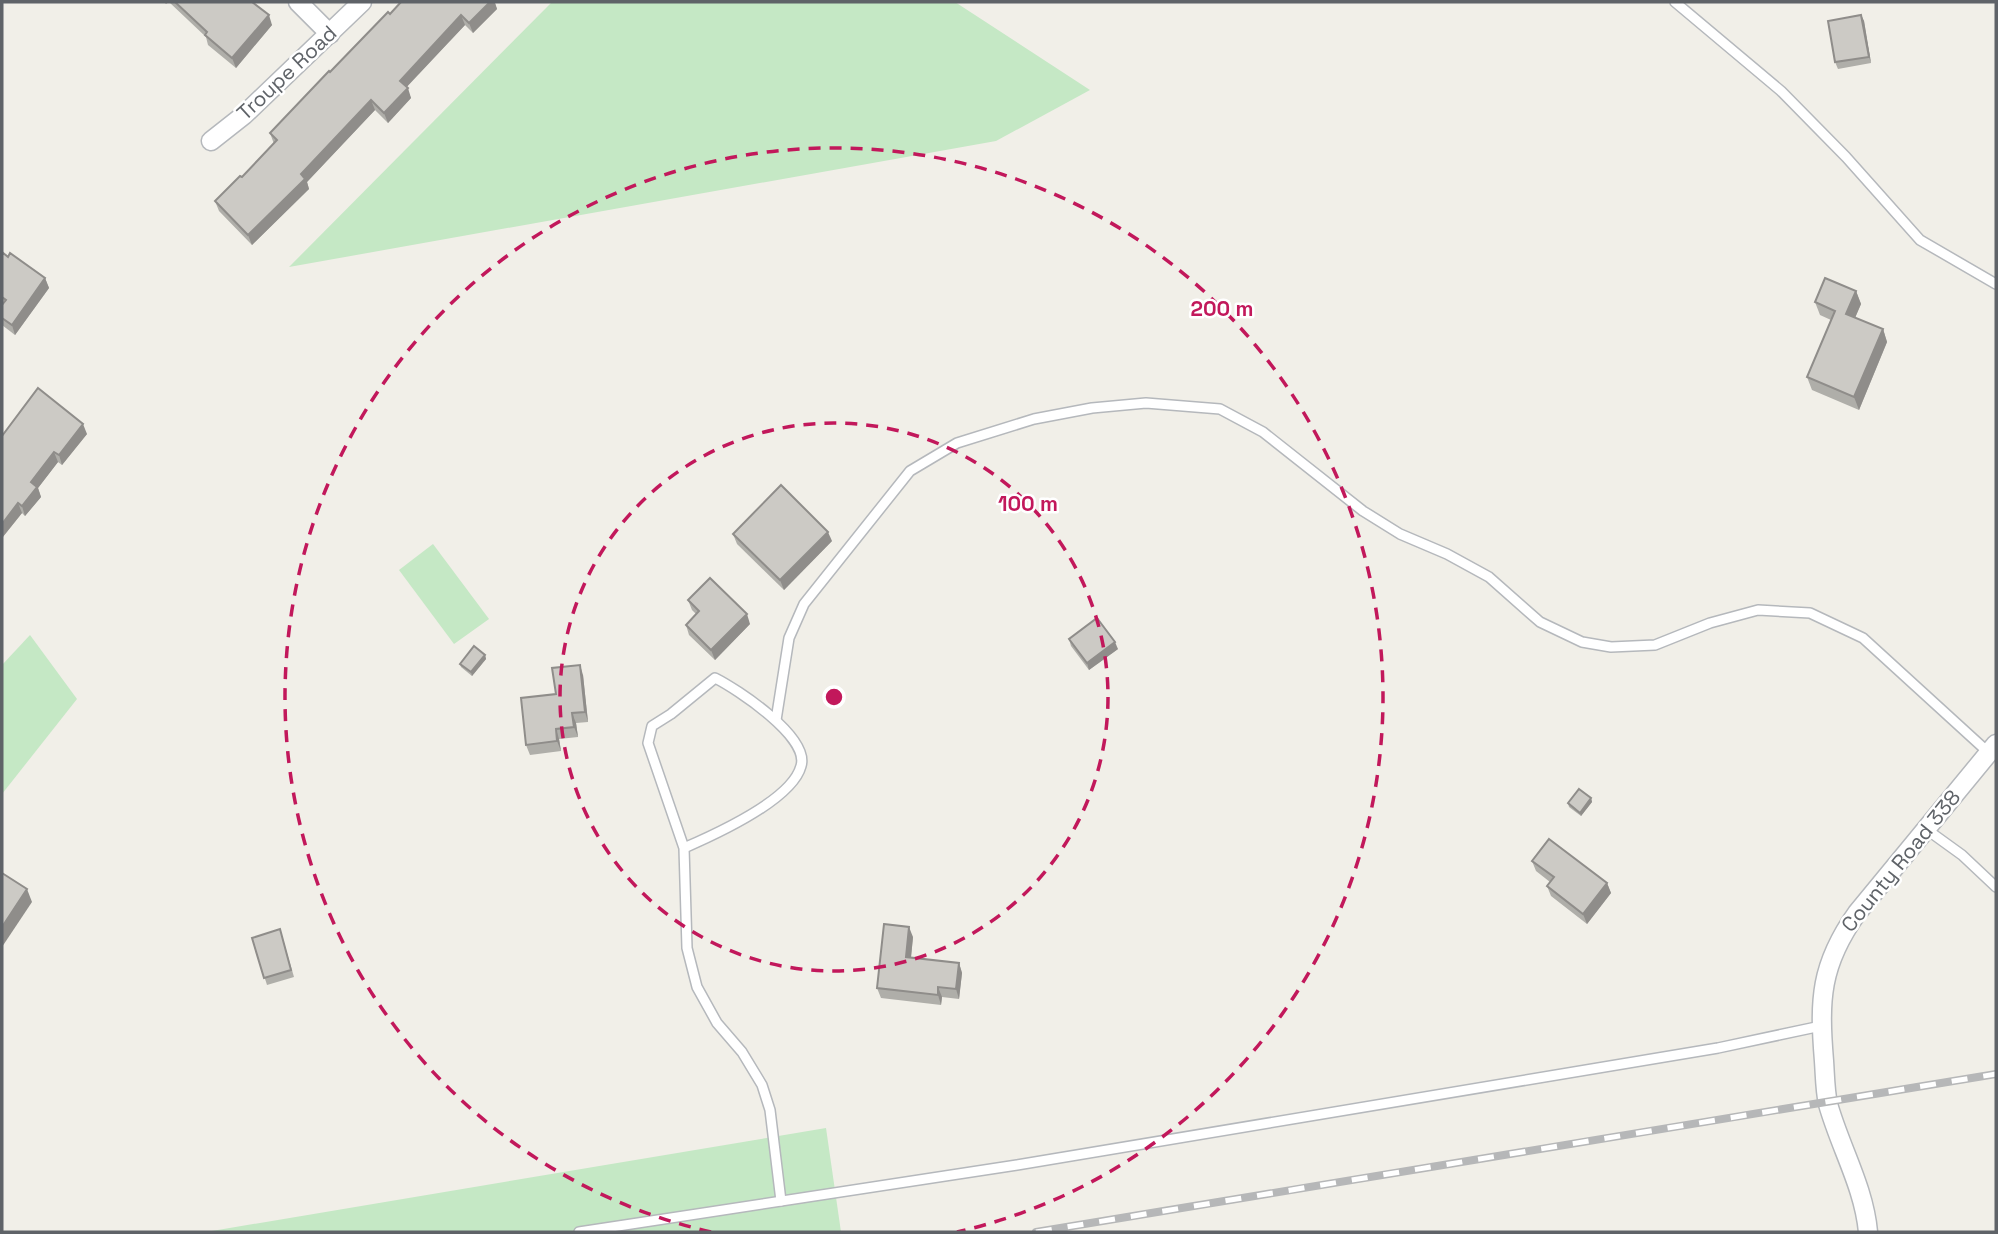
<svg xmlns="http://www.w3.org/2000/svg" width="1998" height="1234" viewBox="0 0 1998 1234" font-family="'Space Grotesk',sans-serif">
<rect width="100%" height="100%" fill="#f1efe8"/>
<g fill="#c5e8c5">
<polygon points="552,2 955,2 1090,90 996,141 289,267"/>
<polygon points="433,544 489,619 454,644 399,570"/>
<polygon points="30,635 77,699 2,794 2,665"/>
<polygon points="826,1128 841,1232 206,1232"/>
</g>
<g fill="none" stroke-linecap="round" stroke-linejoin="round">
<defs>
<g id="lane">
<polyline points="1675,2 1781,91 1846,157 1920,240 1996,284"/>
<polyline points="776,720 789,638 804,604 910,471 957,443 1034,419 1092,408 1146,403 1220,409 1263,432 1363,511 1400,534 1447,554 1489,577 1540,622 1582,642 1611,647 1655,645 1710,623 1758,610 1810,613 1863,638 1989,753"/>
<polyline points="1926,829 1962,855 1996,887"/>
<path d="M684,848C714,835 792,800 801,766C810,737 737,689 715,678L671,714L652,726L648,743L684,848L687,948L697,987L717,1023L742,1052L762,1085L770,1110L781,1201"/>
<polyline points="579,1232 1017,1165 1718,1048 1821,1026"/>
</g>
<g id="street">
<polyline points="298,2 330,34"/>
<polyline points="211,141 244,115 362,2"/>
<path d="M1868,1232C1864,1187 1840,1147 1828,1104C1825,1090 1825,1075 1824,1061C1819,1000 1820,965 1857,913L1996,744"/>
</g>
</defs>
<use href="#lane" stroke="#b5b8bc" stroke-width="12"/>
<use href="#street" stroke="#b5b8bc" stroke-width="21"/>
<use href="#lane" stroke="#fff" stroke-width="9"/>
<use href="#street" stroke="#fff" stroke-width="18"/>
<defs>
<polyline id="rail" points="1036,1232 1996,1074"/>
</defs>
<use href="#rail" stroke="#b6b7b8" stroke-width="8"/>
<use href="#rail" stroke="#fff" stroke-width="5" stroke-dasharray="16" stroke-linecap="butt"/>
</g>
<g fill="#afaea9">
<polygon points="164,2 252,2 272,25 236,68 208,45 206,37 169,2 166,4"/>
<polygon points="495,3 497,9 473,33 465,25 406,87 411,98 388,123 375,110 307,182 309,189 252,245 219,211 215,201 242,177 274,144 270,133 390,14"/>
<polygon points="1861,15 1864,21 1871,63 1838,69 1835,62"/>
<polygon points="2,252 45,278 49,288 15,335 2,325"/>
<polygon points="1856,291 1861,304 1855,318 1883,329 1887,342 1859,410 1812,390 1807,377 1831,320 1820,315 1815,302"/>
<polygon points="87,434 62,465 58,462 38,488 41,497 25,516 22,513 2,538 2,436"/>
<polygon points="733,534 832,541 784,590 737,544"/>
<polygon points="688,600 750,624 715,660 689,635 686,625 696,614 692,610"/>
<polygon points="1069,639 1118,649 1089,670 1071,646"/>
<polygon points="485,655 486,659 472,676 461,667 460,664"/>
<polygon points="583,675 588,722 576,723 578,737 559,739 561,751 530,755 526,745 556,694"/>
<polygon points="1591,798 1592,802 1581,816 1569,807 1568,803"/>
<polygon points="1532,861 1607,883 1611,893 1587,924 1551,896 1547,886 1550,882 1536,871"/>
<polygon points="282,936 294,977 267,985 252,938"/>
<polygon points="913,937 911,957 959,963 962,973 959,999 942,997 941,1005 881,998 877,988"/>
</g>
<g fill="#8f8d8a">
<polygon points="490,2 496,2 495,3 497,9 473,33 469,23"/>
<polygon points="269,15 272,25 236,68 232,58"/>
<polygon points="461,15 465,25 403,91 400,81"/>
<polygon points="1861,15 1864,21 1871,63 1869,57"/>
<polygon points="408,88 411,98 388,123 384,113"/>
<polygon points="371,100 375,110 307,182 309,189 252,245 248,235 301,174"/>
<polygon points="45,278 49,288 15,335 12,325"/>
<polygon points="1856,291 1861,304 1851,327 1846,314"/>
<polygon points="1883,329 1887,342 1859,410 1854,397"/>
<polygon points="83,424 87,434 62,465 59,455"/>
<polygon points="54,452 58,462 38,488 41,497 25,516 22,506 31,482"/>
<polygon points="18,503 22,513 2,538 2,524"/>
<polygon points="828,532 832,541 784,590 780,580"/>
<polygon points="747,614 750,624 715,660 711,650"/>
<polygon points="1115,642 1118,649 1089,670 1087,663"/>
<polygon points="485,655 486,659 472,676 471,672"/>
<polygon points="580,665 583,675 588,722 585,712"/>
<polygon points="572,713 576,723 578,737 574,727"/>
<polygon points="556,729 559,739 561,751 557,741"/>
<polygon points="1591,798 1592,802 1581,816 1580,813"/>
<polygon points="1607,883 1611,893 1587,924 1583,914"/>
<polygon points="27,889 32,902 2,947 2,927"/>
<polygon points="909,927 913,937 910,967 906,957"/>
<polygon points="959,963 962,973 959,999 956,989"/>
<polygon points="938,987 942,997 941,1005 938,995"/>
</g>
<g fill="#cccac5" stroke="#8f8d8a" stroke-width="2">
<polygon points="175,2 252,2 269,15 232,58 205,35 207,32"/>
<polygon points="401,2 490,2 469,23 461,15 400,81 408,88 384,113 371,100 301,174 305,179 248,235 215,201 240,176 242,177 277,140 270,133 329,71 330,72 388,12 390,14"/>
<polygon points="1861,15 1869,57 1835,62 1828,21"/>
<polygon points="2,252 8,257 10,253 45,278 12,325 2,318 2,305 6,300 2,297"/>
<polygon points="1825,278 1856,291 1846,314 1883,329 1854,397 1807,377 1835,311 1815,302"/>
<polygon points="38,388 83,424 59,455 54,452 31,482 37,487 22,506 18,503 2,524 2,436"/>
<polygon points="781,485 828,532 780,580 733,534"/>
<polygon points="710,578 747,614 711,650 686,625 699,611 688,600"/>
<polygon points="1097,618 1115,642 1087,663 1069,639"/>
<polygon points="474,646 485,655 471,672 460,664"/>
<polygon points="580,665 585,712 572,713 574,727 556,729 557,741 526,745 521,698 556,694 552,668"/>
<polygon points="1579,789 1591,798 1580,813 1568,803"/>
<polygon points="1549,839 1607,883 1583,914 1547,886 1554,877 1532,861"/>
<polygon points="2,873 27,889 2,927"/>
<polygon points="884,924 909,927 906,957 959,963 956,989 938,987 938,995 877,988"/>
<polygon points="280,929 291,970 264,978 252,938"/>
</g>
<g fill="none" stroke="#c2185b" stroke-width="3.5" stroke-dasharray="12 9">
<circle cx="834" cy="697" r="274"/>
<path d="M711 1232A549 549 0 1 1 957 1232"/>
</g>
<g text-anchor="middle" stroke-width="5" stroke-linejoin="round" paint-order="stroke">
<g font-size="21" fill="#5f6368" stroke="#fff">
<text transform="translate(287 73) rotate(-43)" y="7">Troupe Road</text>
<text transform="translate(1901 861) rotate(-51)" y="7">County Road 338</text>
</g>
</g>
<circle cx="834" cy="697" r="10" fill="#c2185b" stroke="#fff" stroke-width="3.5"/>
<g font-size="21" text-anchor="middle" font-weight="bold" fill="#c2185b" stroke="#fff" stroke-width="5" stroke-linejoin="round" paint-order="stroke">
<text x="1222" y="316">200 m</text>
<text x="1028" y="511">100 m</text>
</g>
<rect width="1998" height="1234" fill="none" stroke="#5f6368" stroke-width="7"/>
</svg>
